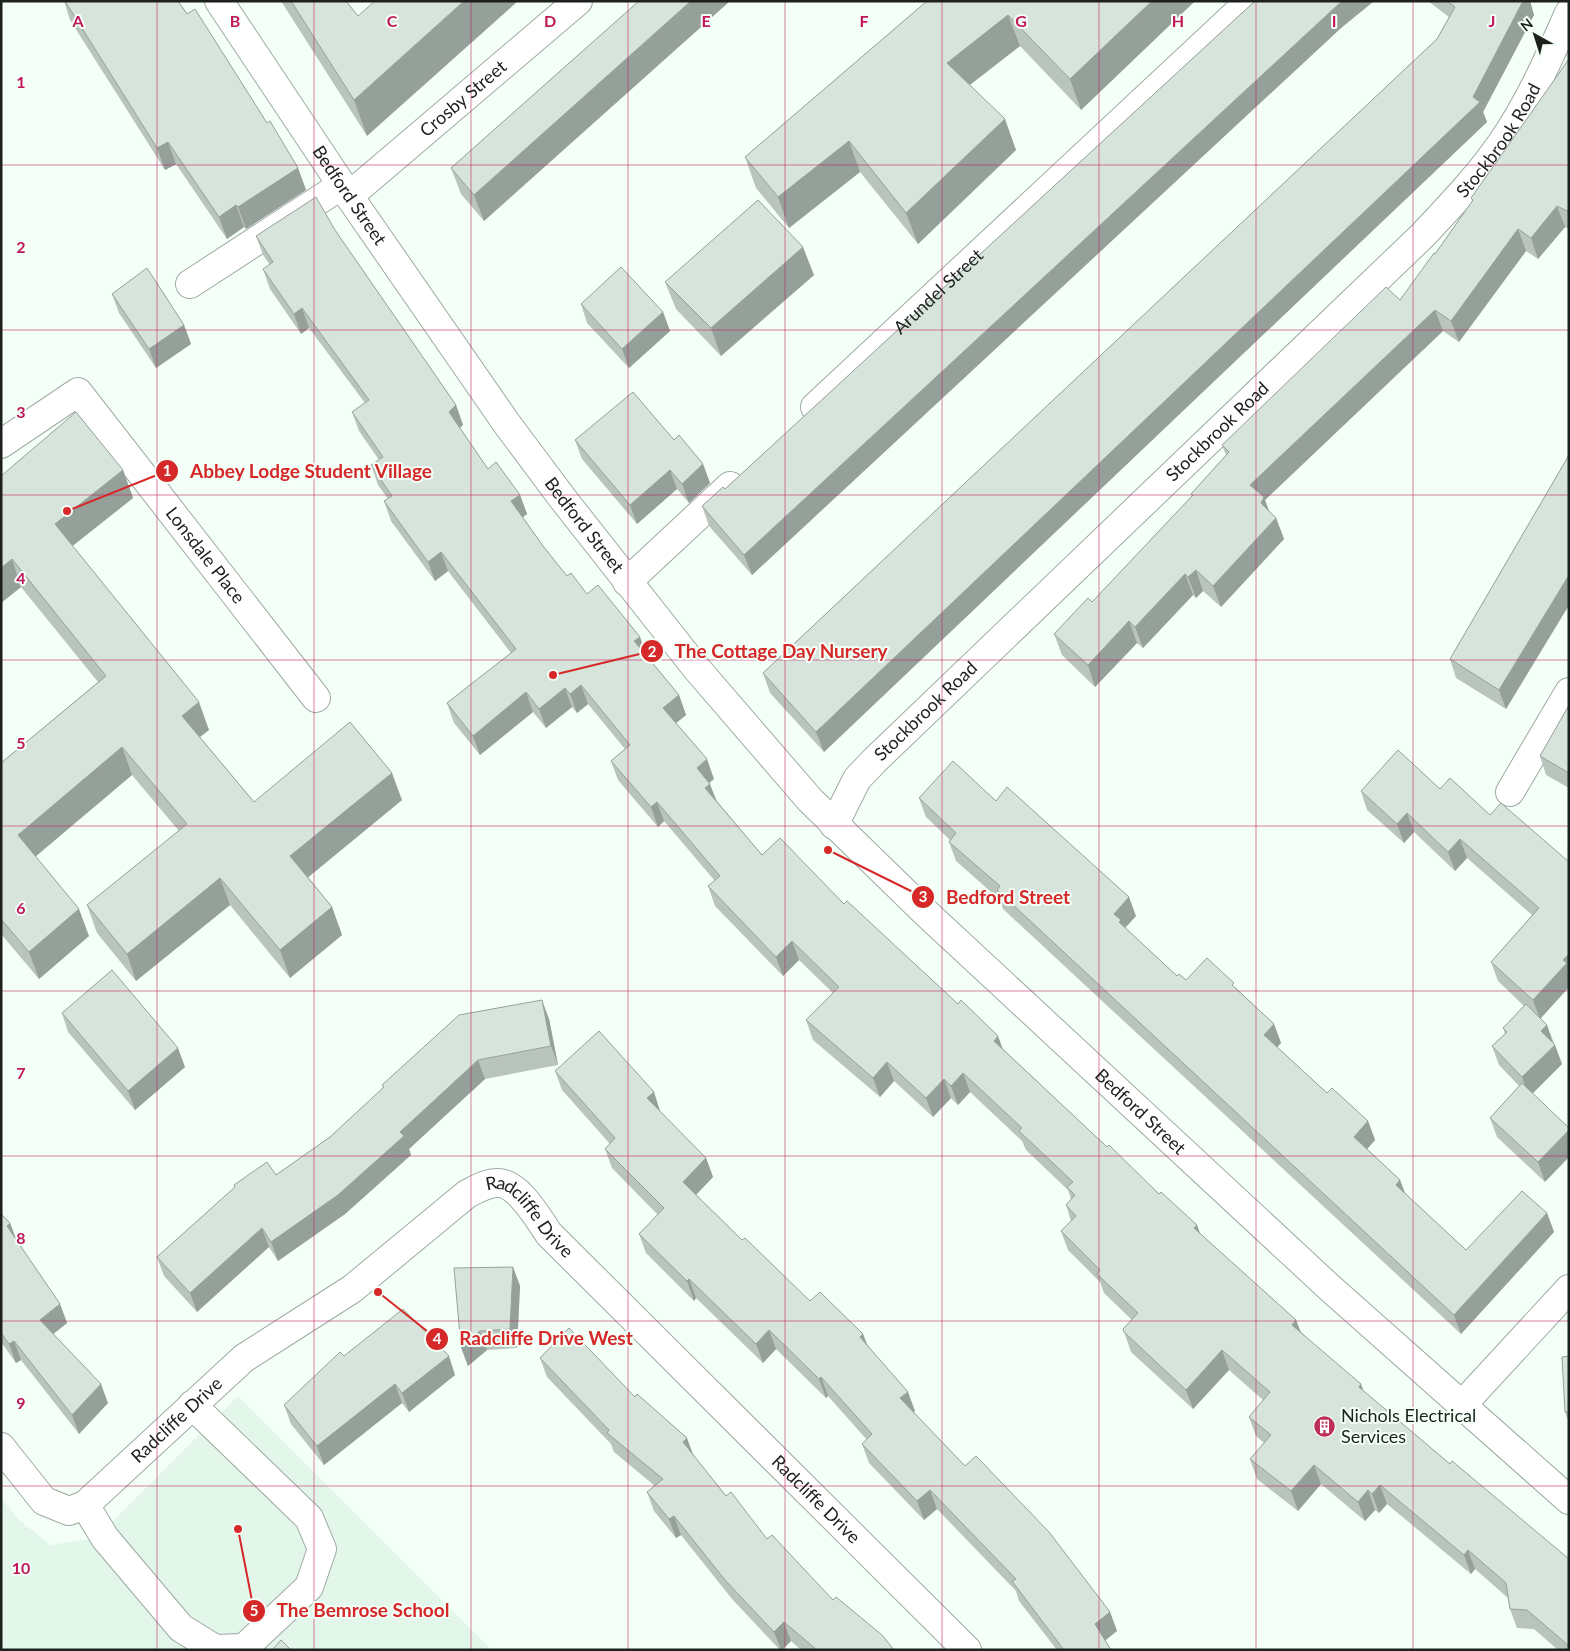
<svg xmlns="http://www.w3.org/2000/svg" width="1570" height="1651" viewBox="0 0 1570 1651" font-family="Lato,sans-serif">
<rect width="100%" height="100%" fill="#f4fff8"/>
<polygon fill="#e2f7ea" points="238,1396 492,1650 1,1650 1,1498 19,1520 51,1545 96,1538"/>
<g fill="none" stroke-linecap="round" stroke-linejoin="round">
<defs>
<g id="minor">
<path id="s1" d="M219,1L349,196L507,424L563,499L697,669L810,800L926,913L1330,1288L1569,1500"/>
<path id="s2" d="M349,196L578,1"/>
<polyline points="190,284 342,185"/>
<path id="s3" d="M815,407L1250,1"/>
<path id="s4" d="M1,444L78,392L316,698"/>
<polyline points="627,582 730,486"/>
<polyline points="1510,792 1569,692"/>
<path id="s5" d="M834,825L857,779L875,760L1424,234C1451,205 1478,177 1501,144C1529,104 1549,58 1569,13"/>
<polyline points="1461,1406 1569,1289"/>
<path id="s6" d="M1,1447L44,1501L69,1511L85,1505L244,1358L352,1289L467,1194C477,1189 488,1182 499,1183C519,1184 538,1218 549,1234L967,1650"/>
<polyline points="85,1505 105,1538 181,1628 215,1649 244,1648 309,1587 322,1549 309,1518 192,1405"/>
</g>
</defs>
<use href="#minor" stroke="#9daaa2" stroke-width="30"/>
<use href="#minor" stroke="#fff" stroke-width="28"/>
</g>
<g fill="#b9c4bd">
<polygon points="64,1 178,1 298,168 306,190 246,229 244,227 227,239 176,164 165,170 70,20"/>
<polygon points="281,1 346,1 367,136"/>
<polygon points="639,1 730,1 484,221 461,194 451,168"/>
<polygon points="927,1 1195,1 1081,110 1020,46 970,85 1016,150 918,244 860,172 789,228 756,188 745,157"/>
<polygon points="1255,1 1374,1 1341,28 752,575 709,526 702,506 725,489"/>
<polygon points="1428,1 1530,1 1534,15 1483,112 1487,122 824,752 770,693 763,673 1437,39 1449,17"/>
<polygon points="1569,59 1569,229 1565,227 1538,259 1526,251 1459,342 1443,331 1265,500 1269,511 1276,518 1284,539 1221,607 1203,591 1196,598 1193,595 1143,648 1137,643 1095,687 1062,655 1054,634 1092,602 1192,496 1191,494 1226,455 1222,445 1400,300 1435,254 1472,201 1471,198"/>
<polygon points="335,230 456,405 463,425 460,428 488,469 520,495 527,514 523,517 543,546 567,576 587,594 647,656 679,695 686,715 676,723 714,779 709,783 717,801 762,855 844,904 1003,1049 1107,1147 1159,1194 1197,1225 1200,1234 1296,1320 1301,1332 1364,1392 1450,1464 1569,1559 1569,1650 1558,1650 1534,1629 1517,1628 1510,1609 1508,1598 1475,1569 1471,1574 1387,1504 1379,1513 1375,1510 1365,1521 1321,1484 1298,1511 1257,1479 1250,1459 1264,1443 1256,1436 1249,1417 1263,1400 1229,1370 1193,1409 1131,1352 1123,1329 1132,1320 1104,1293 1100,1282 1068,1250 1061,1231 1071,1221 1066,1205 1071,1199 1068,1190 1026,1150 1022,1141 970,1092 958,1105 951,1098 933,1117 894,1081 880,1097 813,1040 806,1020 833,993 799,960 783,976 715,906 708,886 715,881 664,821 658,827 618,780 611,761 625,749 588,704 577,713 572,707 546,728 533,712 480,755 454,723 447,703 511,653 448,571 435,581 391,521 384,501 388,499 378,485 371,465 379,460 359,431 352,412 365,403 309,328 301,334 270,289 263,269 270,265 263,255 256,236"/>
<polygon points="814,275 721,356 676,309 665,282"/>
<polygon points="112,294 184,325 191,344 156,368 119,313"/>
<polygon points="581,304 663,312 670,331 629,368 587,323"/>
<polygon points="575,440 674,440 703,464 710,483 689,503 677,489 637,524 582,459"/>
<polygon points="1569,455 1569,605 1506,709 1456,678 1450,659"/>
<polygon points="123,470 133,498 72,546 209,730 200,737 254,802 402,800 308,877 332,907 342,935 290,978 230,905 136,981 97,933 87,905 179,831 132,775 35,856 89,936 39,979 1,934 1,763 98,682 21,587 1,603 1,476"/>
<polygon points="1569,705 1569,788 1546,775 1540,756"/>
<polygon points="1440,789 1490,815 1569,862 1569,987 1540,1019 1547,1025 1562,1064 1533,1093 1545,1182 1497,1137 1490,1118 1519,1086 1499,1065 1492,1046 1505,1034 1503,1028 1524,1006 1498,981 1491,962 1532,915 1467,858 1455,871 1414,832 1404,843 1367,810 1361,791"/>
<polygon points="919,798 996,801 1136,916 1125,928 1177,976 1186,980 1235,987 1274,1024 1281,1043 1277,1047 1327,1093 1368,1121 1375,1140 1367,1149 1400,1180 1406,1195 1466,1250 1547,1213 1554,1232 1461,1334 1003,909 1000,900 956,861 949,842 950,840 926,817"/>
<polygon points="62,1013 185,1067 135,1110 68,1032"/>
<polygon points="549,1019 558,1065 485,1079 409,1149 411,1155 345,1214 278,1261 269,1247 197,1312 164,1276 157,1257 235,1187 234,1185 276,1175 330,1137 383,1088 382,1085"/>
<polygon points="555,1071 654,1092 660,1112 706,1158 713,1177 696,1195 742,1240 810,1301 863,1334 867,1344 915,1411 913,1412 965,1466 1110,1612 1117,1631 1105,1640 1111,1650 1057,1650 1019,1601 1016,1591 937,1509 924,1520 869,1463 862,1444 867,1440 828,1396 826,1398 776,1349 763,1363 696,1298 694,1301 646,1253 639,1234 658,1215 612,1168 605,1149 610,1144 562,1090"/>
<polygon points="1,1214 10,1223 17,1241 60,1304 67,1323 53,1334 108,1403 79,1434 21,1360 16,1363 1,1342"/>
<polygon points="513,1267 520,1286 517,1348 487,1350 468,1366 461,1347"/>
<polygon points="344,1356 455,1375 409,1412 402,1403 324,1465 291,1424 284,1405"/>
<polygon points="1569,1356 1569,1423 1565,1412"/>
<polygon points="540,1358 635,1397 693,1455 726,1496 767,1539 833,1600 894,1650 801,1650 791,1641 782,1650 780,1650 732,1599 681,1535 676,1538 654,1511 647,1492 655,1486 614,1452 611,1444 547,1377"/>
</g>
<g fill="#96a09a">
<polygon points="464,1 518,1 367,136 354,100"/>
<polygon points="691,1 730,1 484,221 474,195"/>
<polygon points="1152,1 1195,1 1081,110 1070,79"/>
<polygon points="1342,1 1374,1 1341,28 752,575 744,555"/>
<polygon points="1523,1 1530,1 1534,15 1483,112 1487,122 824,752 816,732 1473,97"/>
<polygon points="1008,15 1020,46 958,94 947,63"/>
<polygon points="1005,119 1016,150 918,244 906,213"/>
<polygon points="849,141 860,172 789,228 778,197"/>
<polygon points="168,142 176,164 165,170 157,148"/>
<polygon points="298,168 306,190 246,229 238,207"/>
<polygon points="236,205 244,227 227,239 219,217"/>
<polygon points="1557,206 1565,227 1538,259 1531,238"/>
<polygon points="1518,229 1526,251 1459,342 1451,321"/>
<polygon points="803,247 814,275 721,356 711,328"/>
<polygon points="302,308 309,328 301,334 294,314"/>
<polygon points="1435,310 1443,331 1265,500 1272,519 1269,525 1250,485"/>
<polygon points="663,312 670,331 629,368 622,349"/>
<polygon points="184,325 191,344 156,368 149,349"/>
<polygon points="456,405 463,425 456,431 449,412"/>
<polygon points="703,464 710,483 689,503 682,484"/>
<polygon points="123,470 133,498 65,552 55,524"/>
<polygon points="670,470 677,489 637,524 630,505"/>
<polygon points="520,495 527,514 518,521 511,501"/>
<polygon points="1276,518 1284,539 1221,607 1213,586"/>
<polygon points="441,552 448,571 435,581 428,562"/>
<polygon points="12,559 21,587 1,603 1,568"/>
<polygon points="1196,570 1203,591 1196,598 1188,577"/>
<polygon points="1185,574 1193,595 1143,648 1135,627"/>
<polygon points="1569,575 1569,605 1506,709 1499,690"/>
<polygon points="1129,621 1137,643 1095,687 1088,665"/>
<polygon points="640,637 647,656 634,641"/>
<polygon points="581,685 588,704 577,713 570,694"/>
<polygon points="565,688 572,707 546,728 539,709"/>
<polygon points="526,692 533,712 480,755 473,736"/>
<polygon points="679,695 686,715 670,728 663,708"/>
<polygon points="199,702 209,730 192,743 182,716"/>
<polygon points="122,747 132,775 28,863 18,835"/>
<polygon points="707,759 714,779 704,787 697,768"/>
<polygon points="392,773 402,800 300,884 290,856"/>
<polygon points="710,784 717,803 705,788"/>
<polygon points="657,802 664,821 658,827 651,807"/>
<polygon points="1407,813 1414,832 1404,843 1397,824"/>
<polygon points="1460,839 1467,858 1455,871 1448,852"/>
<polygon points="220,878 230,905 136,981 127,954"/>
<polygon points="1129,897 1136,916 1124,929 1114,914"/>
<polygon points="332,907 342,935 290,978 280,950"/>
<polygon points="79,909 89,936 39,979 29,952"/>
<polygon points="792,941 799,960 783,976 776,957"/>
<polygon points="1569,954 1569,987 1540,1019 1533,1000 1563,960"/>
<polygon points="542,1000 549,1019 558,1065 551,1046"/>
<polygon points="1274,1024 1281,1043 1271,1054 1264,1035"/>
<polygon points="1547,1025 1553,1044 1541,1031"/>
<polygon points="998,1036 1005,1055 994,1041"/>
<polygon points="1555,1045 1562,1064 1529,1097 1522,1077"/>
<polygon points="178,1048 185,1067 135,1110 128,1091"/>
<polygon points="478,1060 485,1079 409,1149 411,1155 345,1214 278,1261 271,1242 400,1132"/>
<polygon points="887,1062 894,1081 880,1097 873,1078"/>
<polygon points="963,1073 970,1092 958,1105 951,1086"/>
<polygon points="944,1079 951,1098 933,1117 926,1098"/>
<polygon points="654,1092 660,1111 654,1117 647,1098"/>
<polygon points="1368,1121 1375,1140 1361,1156 1354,1137"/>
<polygon points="1569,1130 1569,1157 1545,1182 1538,1162"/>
<polygon points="706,1158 713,1177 690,1201 683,1182"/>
<polygon points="1400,1180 1407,1199 1396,1185"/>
<polygon points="1547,1213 1554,1232 1461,1334 1454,1315"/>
<polygon points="10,1223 17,1242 7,1226"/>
<polygon points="1197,1225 1204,1244 1194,1228"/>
<polygon points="262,1228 269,1247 197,1312 190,1293"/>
<polygon points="513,1267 520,1286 517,1348 510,1329"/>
<polygon points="689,1279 696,1298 694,1301 687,1281"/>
<polygon points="60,1304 67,1323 47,1339 40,1320"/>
<polygon points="1296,1320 1303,1339 1292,1325"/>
<polygon points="769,1330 776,1349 763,1363 756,1344"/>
<polygon points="480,1331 487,1350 468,1366 461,1347"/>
<polygon points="863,1334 870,1353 860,1337"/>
<polygon points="14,1341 21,1360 16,1363 9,1344"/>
<polygon points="1222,1350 1229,1370 1193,1409 1186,1390"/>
<polygon points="449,1356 455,1375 409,1412 402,1393"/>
<polygon points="821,1377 828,1396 826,1398 819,1379"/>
<polygon points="101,1384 108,1403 79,1434 72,1415"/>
<polygon points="395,1384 402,1403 324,1465 317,1446"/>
<polygon points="1361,1384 1368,1403 1359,1387"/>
<polygon points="908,1392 915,1411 907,1418 900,1398"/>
<polygon points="687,1438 694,1457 683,1442"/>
<polygon points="1314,1465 1321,1484 1298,1511 1291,1491"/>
<polygon points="1380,1485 1387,1504 1379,1513 1372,1494"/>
<polygon points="930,1490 937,1509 924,1520 917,1501"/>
<polygon points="1368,1490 1375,1510 1365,1521 1358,1502"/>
<polygon points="674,1516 681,1535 676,1538 669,1519"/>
<polygon points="1468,1550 1475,1569 1471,1574 1464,1555"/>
<polygon points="1110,1612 1117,1631 1102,1643 1095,1624"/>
<polygon points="784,1622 791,1641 782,1650 781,1650 774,1632"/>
</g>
<g fill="#d7e4dc" stroke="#96a09a">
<polygon points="65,1 178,1 187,14 195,9 267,123 270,121 298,168 238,207 236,205 219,217 168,142 157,148"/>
<polygon points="291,1 346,1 358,16 375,1 464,1 354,100"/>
<polygon points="639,1 691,1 474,195 451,168"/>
<polygon points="927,1 1152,1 1070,79 1008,15 947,63 1005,119 906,213 849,141 778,197 745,157"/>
<polygon points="1255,1 1342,1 744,555 702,506 723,487 725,489"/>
<polygon points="1447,1 1523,1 1473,97 1480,102 816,732 763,673 1437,39 1455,7"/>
<polygon points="1569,59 1569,209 1567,211 1557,206 1531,238 1518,229 1451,321 1435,310 1250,485 1264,497 1261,503 1276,518 1213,586 1196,570 1188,577 1185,574 1135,627 1129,621 1088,665 1054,634 1088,598 1092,602 1193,495 1191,494 1229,452 1222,445 1386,287 1400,300 1434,253 1435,254 1473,200 1471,198"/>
<polygon points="316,197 335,230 456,405 449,412 488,469 496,462 520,495 511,501 543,546 567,576 571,573 587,594 598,585 640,637 634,641 679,695 663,708 707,759 697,768 710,784 705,788 762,855 780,838 844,904 847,901 958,1004 961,1000 998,1036 994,1041 1107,1147 1109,1145 1159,1194 1161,1192 1197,1225 1194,1228 1296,1320 1292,1325 1361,1384 1359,1387 1450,1464 1452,1461 1569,1559 1569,1646 1527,1610 1510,1609 1506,1583 1468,1550 1464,1555 1380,1485 1372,1494 1368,1490 1358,1502 1314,1465 1291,1491 1250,1459 1271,1435 1249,1417 1270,1392 1222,1350 1186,1390 1124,1332 1123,1329 1138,1313 1097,1274 1100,1270 1061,1231 1076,1216 1066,1205 1075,1195 1067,1187 1073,1182 1019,1131 1022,1128 963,1073 951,1086 944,1079 926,1098 887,1062 873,1078 806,1020 839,987 792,941 776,957 708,886 720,876 657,802 651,807 611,761 630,745 581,685 570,694 565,688 539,709 526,692 473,736 447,703 516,649 441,552 428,562 384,501 392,496 371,465 383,457 352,412 369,400 302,308 294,314 263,269 273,262 256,236"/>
<polygon points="758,200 803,247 711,328 665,282"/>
<polygon points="621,267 663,312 622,349 581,304"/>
<polygon points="147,268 184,325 149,349 112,294"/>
<polygon points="633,392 674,440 679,435 703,464 682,484 670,470 630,505 575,440"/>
<polygon points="76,412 123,470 55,524 199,702 182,716 254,802 350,722 392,773 290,856 332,907 280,950 220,878 127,954 87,905 187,824 122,747 18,835 79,909 29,952 1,919 1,763 106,676 12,559 1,568 1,476"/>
<polygon points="1569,455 1569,575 1499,690 1450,659"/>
<polygon points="1569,705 1569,773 1540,756"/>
<polygon points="1398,750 1440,789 1450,778 1490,815 1501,803 1569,862 1569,954 1563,960 1567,963 1533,1000 1491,962 1539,908 1460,839 1448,852 1407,813 1397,824 1361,791"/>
<polygon points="953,761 996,801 1007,787 1129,897 1114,914 1121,920 1119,922 1177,976 1179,974 1186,980 1207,958 1234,983 1232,985 1274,1024 1264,1035 1327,1093 1332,1088 1368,1121 1354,1137 1400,1180 1396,1185 1466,1250 1522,1191 1547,1213 1454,1315 997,890 1000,886 949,842 956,833 919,798"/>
<polygon points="112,970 178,1048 128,1091 62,1013"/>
<polygon points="542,1000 551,1046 478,1060 400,1132 404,1136 338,1195 271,1242 262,1228 190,1293 157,1257 235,1187 234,1185 267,1162 276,1175 330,1137 384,1087 382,1085 459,1015"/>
<polygon points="1526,1004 1547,1025 1541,1031 1555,1045 1522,1077 1492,1046 1507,1032 1503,1028"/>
<polygon points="599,1031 654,1092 647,1098 706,1158 683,1182 742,1240 745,1238 810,1301 820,1292 863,1334 860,1337 908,1392 900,1398 965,1466 976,1456 1049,1532 1110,1612 1095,1624 1111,1650 1064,1650 1012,1581 1016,1579 930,1490 917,1501 862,1444 872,1434 821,1377 819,1379 769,1330 756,1344 689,1279 687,1281 639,1234 664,1208 605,1149 615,1138 555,1071"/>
<polygon points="1522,1083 1569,1128 1569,1130 1538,1162 1490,1118"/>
<polygon points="1,1214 10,1223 7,1226 60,1304 40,1320 101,1384 72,1415 14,1341 9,1344 1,1333"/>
<polygon points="513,1267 510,1329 480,1331 461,1347 454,1268"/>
<polygon points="403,1309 449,1356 402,1393 395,1384 317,1446 284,1405 340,1352 344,1356"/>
<polygon points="569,1328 635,1397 637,1394 687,1438 683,1442 726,1496 731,1492 767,1539 772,1535 833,1600 836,1597 882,1635 894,1650 817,1650 784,1622 774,1632 725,1580 674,1516 669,1519 647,1492 663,1479 607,1433 609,1430 540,1358"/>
<polygon points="1569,1356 1569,1412 1565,1412 1562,1357"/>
<polygon points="281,1640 291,1650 272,1650"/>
</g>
<path fill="none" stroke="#c2185b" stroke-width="1" stroke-opacity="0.55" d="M157,1V1650M314,1V1650M471,1V1650M628,1V1650M785,1V1650M942,1V1650M1099,1V1650M1256,1V1650M1413,1V1650M1,165H1569M1,330H1569M1,495H1569M1,660H1569M1,826H1569M1,991H1569M1,1156H1569M1,1321H1569M1,1486H1569"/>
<defs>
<symbol id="building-disc" viewBox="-11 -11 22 22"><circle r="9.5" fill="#bc2d58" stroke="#f4fff8"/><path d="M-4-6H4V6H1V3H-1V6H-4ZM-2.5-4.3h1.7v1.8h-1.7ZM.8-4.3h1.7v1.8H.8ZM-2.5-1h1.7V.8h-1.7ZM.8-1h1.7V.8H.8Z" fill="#fff"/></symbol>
</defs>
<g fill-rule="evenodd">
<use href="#building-disc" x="1312" y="1414" width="25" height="25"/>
</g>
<g text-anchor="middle" stroke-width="4" stroke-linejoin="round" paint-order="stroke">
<g font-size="18" fill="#1c211e" stroke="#f4fff8">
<text dy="6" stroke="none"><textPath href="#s2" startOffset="150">Crosby Street</textPath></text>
<text dy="6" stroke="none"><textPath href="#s5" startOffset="958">Stockbrook Road</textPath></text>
<text dy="6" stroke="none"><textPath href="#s1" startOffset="234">Bedford Street</textPath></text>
<text dy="6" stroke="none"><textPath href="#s3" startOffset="169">Arundel Street</textPath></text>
<text dy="6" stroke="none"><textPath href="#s5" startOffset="552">Stockbrook Road</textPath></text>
<text dy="6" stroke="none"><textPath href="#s1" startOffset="639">Bedford Street</textPath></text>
<text dy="6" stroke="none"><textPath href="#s4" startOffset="300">Lonsdale Place</textPath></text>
<text dy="6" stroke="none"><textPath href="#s5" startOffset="148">Stockbrook Road</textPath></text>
<text dy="6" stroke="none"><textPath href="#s1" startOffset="1449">Bedford Street</textPath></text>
<text dy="6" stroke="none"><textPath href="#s6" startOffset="686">Radcliffe Drive</textPath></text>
<text dy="6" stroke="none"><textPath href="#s6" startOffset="238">Radcliffe Drive</textPath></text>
<text dy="6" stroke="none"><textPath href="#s6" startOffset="1091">Radcliffe Drive</textPath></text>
</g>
<g font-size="18" fill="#1c211e" stroke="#f4fff8" text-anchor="start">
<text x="1341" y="1422">Nichols Electrical<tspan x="1341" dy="21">Services</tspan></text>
</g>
</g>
<g font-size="16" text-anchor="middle" font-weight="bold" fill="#c2185b" stroke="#f4fff8" stroke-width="4" stroke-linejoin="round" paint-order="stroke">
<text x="78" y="27">A</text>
<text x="235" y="27">B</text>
<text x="392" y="27">C</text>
<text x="550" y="27">D</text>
<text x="706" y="27">E</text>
<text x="864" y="27">F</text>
<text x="1021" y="27">G</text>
<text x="1178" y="27">H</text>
<text x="1334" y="27">I</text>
<text x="1492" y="27">J</text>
<text x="21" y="88">1</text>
<text x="21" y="253">2</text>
<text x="21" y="418">3</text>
<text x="21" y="584">4</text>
<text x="21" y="749">5</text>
<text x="21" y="914">6</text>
<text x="21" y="1079">7</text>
<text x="21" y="1244">8</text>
<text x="21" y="1409">9</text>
<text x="21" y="1574">10</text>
</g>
<path fill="none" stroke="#d62828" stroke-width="2" d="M67 511L167 471M553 675L652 651M828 850L923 897M378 1292L437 1339M238 1529L254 1611"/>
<g fill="#d62828" stroke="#f4fff8" stroke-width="2">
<circle cx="67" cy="511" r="5"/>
<circle cx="553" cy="675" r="5"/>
<circle cx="828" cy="850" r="5"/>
<circle cx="378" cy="1292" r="5"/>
<circle cx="238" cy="1529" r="5"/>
<circle cx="167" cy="471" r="12"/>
<circle cx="652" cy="651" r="12"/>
<circle cx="923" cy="897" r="12"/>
<circle cx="437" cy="1339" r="12"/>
<circle cx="254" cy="1611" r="12"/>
</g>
<g font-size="15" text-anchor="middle" font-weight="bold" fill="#fff">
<text x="167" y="476">1</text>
<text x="652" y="657">2</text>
<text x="923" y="902">3</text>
<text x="437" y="1344">4</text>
<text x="254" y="1616">5</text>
</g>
<g font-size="19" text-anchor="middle" font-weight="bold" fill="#d62828" stroke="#f4fff8" stroke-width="4" stroke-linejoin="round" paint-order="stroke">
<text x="311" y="478">Abbey Lodge Student Village</text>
<text x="781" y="658">The Cottage Day Nursery</text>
<text x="1008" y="904">Bedford Street</text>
<text x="546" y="1345">Radcliffe Drive West</text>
<text x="363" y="1617">The Bemrose School</text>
</g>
<rect width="1570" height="1651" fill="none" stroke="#1c211e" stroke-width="5"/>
<g transform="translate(1535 35) rotate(321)" stroke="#f4fff8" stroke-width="4" paint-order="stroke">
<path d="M0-4L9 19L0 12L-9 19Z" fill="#1c211e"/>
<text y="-8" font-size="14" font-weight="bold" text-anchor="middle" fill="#1c211e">N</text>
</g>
</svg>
